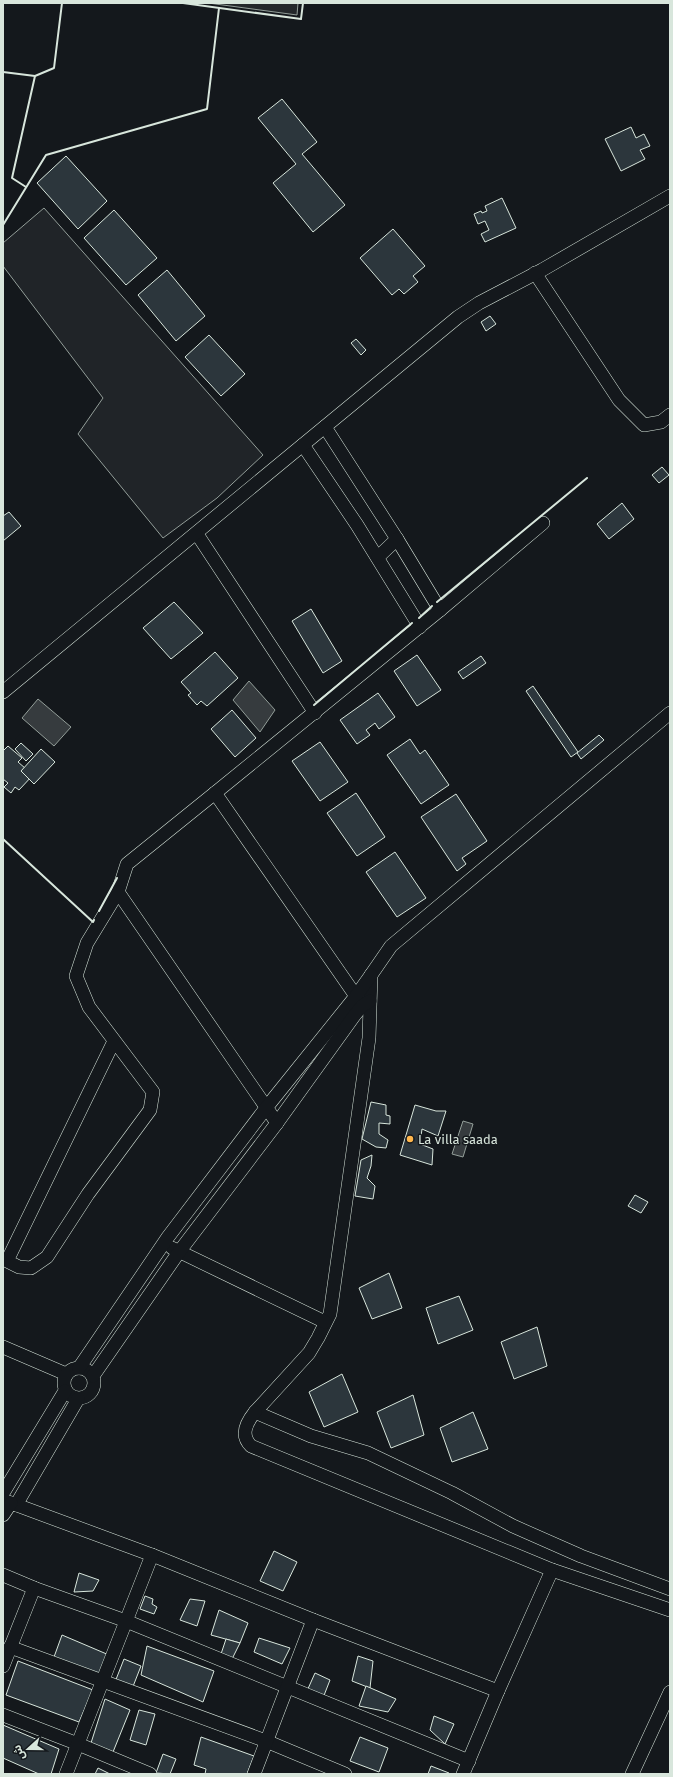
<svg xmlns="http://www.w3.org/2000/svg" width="673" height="1777" viewBox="0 0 673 1777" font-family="'Fira Sans','Noto Sans Arabic',sans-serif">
<rect width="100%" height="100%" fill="#14181c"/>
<polygon fill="#202428" stroke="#939e99" points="44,208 263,455 217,498 163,538 78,434 103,398 3,266 3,243"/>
<polygon fill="#24282b" stroke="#939e99" points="208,3 298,3 297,15"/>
<g fill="#363b3e" stroke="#939e99">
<polygon points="249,681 275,710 260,732 233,700"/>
<polygon points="38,699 71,727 54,746 22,718"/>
<polygon points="463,1121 473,1124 463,1157 452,1154"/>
</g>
<g fill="#2c363c" stroke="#d8e6dc">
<polygon points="282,99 317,142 302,154 345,205 313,232 273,183 296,164 258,118"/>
<polygon points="631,127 636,138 644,134 650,146 640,150 645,159 621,171 605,139"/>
<polygon points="66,156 107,201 78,229 37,183"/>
<polygon points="502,198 516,228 485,242 481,234 489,230 485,221 478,224 474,214 481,211 482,213 487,211 485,206"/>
<polygon points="114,210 157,258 126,285 84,238"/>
<polygon points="393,229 425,266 413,276 418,282 404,294 399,289 392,295 360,258"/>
<polygon points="167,270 205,316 176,341 138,295"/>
<polygon points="490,316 496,324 486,331 481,322"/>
<polygon points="209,335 245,374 221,396 185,357"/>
<polygon points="356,339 366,350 361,355 351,343"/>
<polygon points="662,467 669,475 659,483 652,475"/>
<polygon points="622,503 634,519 609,539 597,524"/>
<polygon points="9,512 21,526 3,541 3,516"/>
<polygon points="174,602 203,633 171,659 143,628"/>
<polygon points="311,609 342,661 323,673 292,621"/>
<polygon points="215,652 238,678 207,706 201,701 197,705 188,695 191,693 181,682"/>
<polygon points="417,655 441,690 417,706 394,671"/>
<polygon points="481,656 486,663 463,679 458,672"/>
<polygon points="533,686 578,752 571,757 526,691"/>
<polygon points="378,693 395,717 379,729 375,723 366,730 370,735 357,744 340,720"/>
<polygon points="232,710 256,738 235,757 211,729"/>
<polygon points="599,735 604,740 581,759 577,753"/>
<polygon points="410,739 420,754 425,750 449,785 421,804 387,755"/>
<polygon points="320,742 348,782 320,801 292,761"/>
<polygon points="21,743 33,754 26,761 15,749"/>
<polygon points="8,746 22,758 18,762 33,775 19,790 15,787 11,793 4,787 8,783 3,779 3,751"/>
<polygon points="41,749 55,762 34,784 21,771"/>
<polygon points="356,793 385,837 357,856 327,813"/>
<polygon points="456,794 487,841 462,858 466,864 457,871 421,817"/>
<polygon points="395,852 426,898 397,917 366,872"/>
<polygon points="371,1102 386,1105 386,1115 390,1116 390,1124 379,1123 379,1134 388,1140 386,1148 376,1147 362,1139"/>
<polygon points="415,1105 436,1111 446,1111 438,1136 422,1129 420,1144 433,1149 432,1165 400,1155"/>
<polygon points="372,1155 371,1166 367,1178 375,1186 373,1199 355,1196 361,1160"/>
<polygon points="635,1195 648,1202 641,1213 628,1206"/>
<polygon points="389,1273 402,1308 372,1319 359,1288"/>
<polygon points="459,1296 473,1330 438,1344 426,1308"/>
<polygon points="537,1327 547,1366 514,1379 501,1342"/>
<polygon points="342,1374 358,1412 324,1427 309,1392"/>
<polygon points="413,1395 424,1435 391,1448 377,1412"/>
<polygon points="473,1412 488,1449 452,1462 440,1428"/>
<polygon points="274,1551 297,1562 283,1591 260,1581"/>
<polygon points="79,1573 99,1580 93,1591 74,1592"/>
<polygon points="145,1596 153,1599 152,1604 157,1607 154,1614 140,1609"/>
<polygon points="190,1599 205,1601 197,1626 180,1620"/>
<polygon points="219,1610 248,1623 240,1643 211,1635"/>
<polygon points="62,1635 109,1655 100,1676 54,1657"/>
<polygon points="259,1638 290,1648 282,1664 254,1652"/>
<polygon points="226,1639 240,1643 232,1659 221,1654"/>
<polygon points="147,1646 214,1671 203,1702 141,1675"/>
<polygon points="358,1656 373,1661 370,1688 352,1681"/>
<polygon points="124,1659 141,1666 132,1689 115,1682"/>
<polygon points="18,1661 93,1690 79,1722 6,1695"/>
<polygon points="315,1673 330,1680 323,1698 307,1691"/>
<polygon points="366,1686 396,1699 388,1712 359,1706"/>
<polygon points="105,1699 130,1710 113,1752 91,1743"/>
<polygon points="139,1710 155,1714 146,1745 130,1740"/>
<polygon points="434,1716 454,1724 445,1744 430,1730"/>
<polygon points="3,1725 59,1749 51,1774 39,1774 3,1758"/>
<polygon points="201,1737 254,1756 247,1774 205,1774 206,1769 194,1765"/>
<polygon points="360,1737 388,1748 379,1772 350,1761"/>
<polygon points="163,1754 176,1759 170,1774 156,1773"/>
<polygon points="431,1766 449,1773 449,1774 428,1774"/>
<polygon points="98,1768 110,1774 95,1774"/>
</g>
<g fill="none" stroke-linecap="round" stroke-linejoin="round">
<defs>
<g id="street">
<polyline points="535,273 619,400 644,425 661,422 670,415"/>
<polyline points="325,427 397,539 440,610"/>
<polyline points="303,445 357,525 420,627"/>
<polyline points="197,534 315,713"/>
<polyline points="378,557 397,539"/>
<polyline points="3,692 458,317 479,303 542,270 670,196"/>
<polyline points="670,713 391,946 371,975 369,1038 330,1314 318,1338 309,1353 255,1412 311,1436 368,1453 452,1493 513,1526 581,1556 670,1589"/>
<polyline points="215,793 440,610 543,523"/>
<polyline points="118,892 127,864 215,793 360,1002"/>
<polyline points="114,1041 7,1261 19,1267 31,1268 47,1257 88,1194 150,1110 153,1092 89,1007 76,976 87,943 118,892 277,1123"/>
<polyline points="172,1248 325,1322"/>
<polyline points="3,1347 66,1374"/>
<circle cx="79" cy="1383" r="15"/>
<polyline points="79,1368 168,1237 266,1108 356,996 371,975"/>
<polyline points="93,1376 179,1252 277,1123 354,1016 362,1006 370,1001"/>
<path d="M255,1412C246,1423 240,1435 251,1446L552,1570L670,1610"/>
<polyline points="3,1493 65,1391"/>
<polyline points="3,1500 152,1555 313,1620 498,1691"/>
<polyline points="16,1505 78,1399"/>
<polyline points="3,1515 11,1503"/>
<polyline points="3,1575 34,1588 126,1621 469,1761"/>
<polyline points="10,1647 266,1741 345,1774"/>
<polyline points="3,1666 34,1588"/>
<polyline points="3,1715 78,1744 150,1774"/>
<polyline points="66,1774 152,1555"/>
<polyline points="254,1774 313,1620"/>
<polyline points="463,1774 498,1691 552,1570"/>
<polyline points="632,1774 670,1692"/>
</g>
</defs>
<use href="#street" stroke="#d8e6dc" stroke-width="14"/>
<use href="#street" stroke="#14181c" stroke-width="13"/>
<g stroke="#d8e6dc" stroke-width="2">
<polyline points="183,3 301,19 303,3"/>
<polyline points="3,72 35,76"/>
<polyline points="26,187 12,178 35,76 54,68 62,3"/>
<polyline points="3,225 46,155 207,109 219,8"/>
<polyline points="437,602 587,478"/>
<polyline points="419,618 432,606"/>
<polyline points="314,705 412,623"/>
<polyline points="3,839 93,922 94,920"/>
<polyline points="99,911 117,878"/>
</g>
</g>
<circle fill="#ffb74d" stroke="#14181c" stroke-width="1.5" cx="410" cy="1139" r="4"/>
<g text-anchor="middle" stroke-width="3" stroke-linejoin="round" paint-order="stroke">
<g font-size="13" fill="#d8e6dc" stroke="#14181c" text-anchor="start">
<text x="418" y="1144">La villa saada</text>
</g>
</g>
<rect width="673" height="1777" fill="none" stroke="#d8e6dc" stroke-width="8"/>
<g transform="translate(28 1749) rotate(249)" stroke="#14181c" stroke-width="3" paint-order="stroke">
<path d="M0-3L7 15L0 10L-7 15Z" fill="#d8e6dc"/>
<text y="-6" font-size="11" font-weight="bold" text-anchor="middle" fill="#d8e6dc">ش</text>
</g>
</svg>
